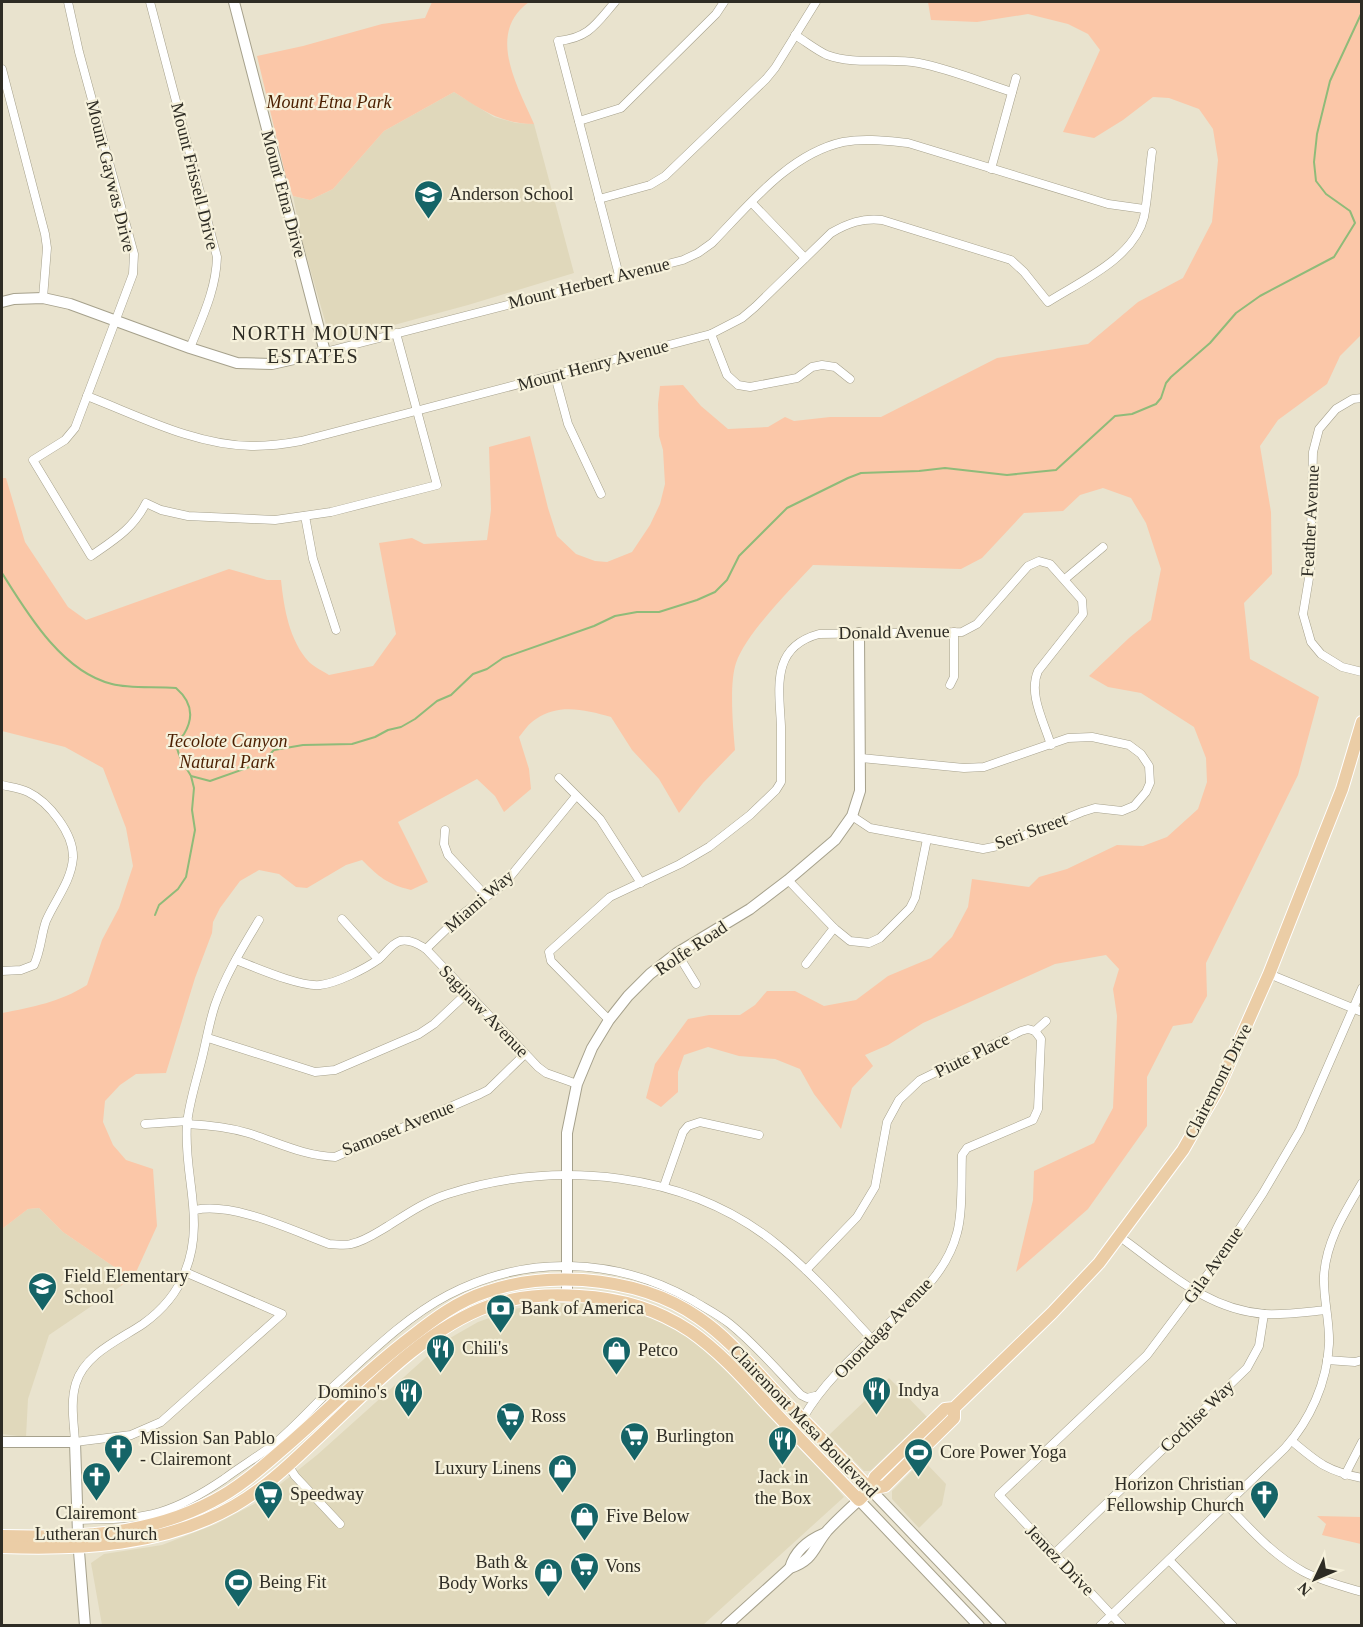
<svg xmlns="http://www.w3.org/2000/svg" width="1363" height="1627" viewBox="0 0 1363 1627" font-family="Georgia,serif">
<rect width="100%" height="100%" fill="#e9e3ce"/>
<g fill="#e0d8bb">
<polygon points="454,92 494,117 516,123 534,124 574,273 468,305 331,342 301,237 293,196 310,200 333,189 384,131"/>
<polygon points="39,1208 63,1232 120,1271 121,1286 49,1335 28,1399 26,1437 2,1434 2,1229 28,1209"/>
<polygon points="546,1303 590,1303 631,1310 675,1326 722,1361 803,1448 844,1497 703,1625 102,1625 91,1563 104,1554 162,1545 216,1524 258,1502 317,1455 443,1342 478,1322 514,1309"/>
<polygon points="889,1378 927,1417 870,1471 864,1471 829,1435"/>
<polygon points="923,1460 946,1484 942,1505 919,1528 892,1499 892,1491"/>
</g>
<g fill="#fbc7a8">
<path d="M432,2H529C486,33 517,85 534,124C499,123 482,110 454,92L384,131L333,189L310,200L293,196L286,177L257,56L303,46L382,24L425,18Z"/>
<path d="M928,2H1361V335L1340,356L1327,384L1278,420L1260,446L1271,512L1272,574L1244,603L1250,659L1319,697L1298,775L1206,963L1207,996L1192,1023L1173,1026L1147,1077V1126L1088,1209L1016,1272L1033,1200L1034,1171L1094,1143L1113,1108L1117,1016L1113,989L1119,969L1106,955L1055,964L923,1023L888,1045L865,1055L873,1066L852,1088L841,1129L814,1094L800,1069L775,1059L739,1056L708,1047L684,1055L678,1072V1092L661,1107L646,1098L655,1064L688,1019L709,1015H740L755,1005L767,991H795L824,1006L856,1000L888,976L931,958L952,937L968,907L972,879L1029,887L1039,877L1067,869L1117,845L1143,846L1167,837L1198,809L1207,782L1206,758L1194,727L1141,693L1108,687L1089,676L1129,638L1151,620L1161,569L1146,523L1131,498L1103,488L1080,495L1063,511L1024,513L982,558L961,569L813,565C792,588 746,633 736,663C729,684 733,727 735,750L703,783L679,813L659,779L632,750L611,717C586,710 559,703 536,719C529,723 524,731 519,737L529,769L531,789L504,812L495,796L477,779L398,822L428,882L411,890C387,884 379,877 362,860L346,865L307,888L296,887L279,874L259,870L240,881L220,908L213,922L212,933L195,978L166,1073L136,1074L120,1085L105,1101L103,1122L113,1145L126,1160L153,1169L157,1226L137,1270L121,1286L120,1271L63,1232L39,1208L28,1209L2,1229V1013C33,1007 60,1002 87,985L102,940L119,908L133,866L126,828L103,768L65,747L2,731V478H6L25,542L68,607L86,620L229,569L267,580H281C284,608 289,640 309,662C314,667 323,671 329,675L373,666L396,634L379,543L412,538L424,544L487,540L491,510L489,447L530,436L548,508L557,536L576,554L595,561L607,562L632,552L650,525L660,504L665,484L663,450L659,436L658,404L660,386L683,385L701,406L728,429L768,427L785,417L794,421L830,417H881L997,358L1088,344L1138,302L1183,278L1212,222L1218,160L1213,129L1199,109L1169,98L1153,97L1123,120L1094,138L1063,132L1100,50L1088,34L1068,24L1028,14L977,22L931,20Z"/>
<polygon points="1317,1516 1361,1517 1361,1544 1322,1535 1326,1524"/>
</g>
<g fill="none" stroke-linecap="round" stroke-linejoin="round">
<g stroke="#8fbb79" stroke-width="2">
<path d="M2,573C27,613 62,672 112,684C130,689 156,686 176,688C191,701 195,716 184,734C181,738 177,740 177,746C177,756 186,767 191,776L210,781L261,763L274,750L303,745L352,744L375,737L388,730L401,727L415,719L437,701L451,695L473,674L487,669L503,658L594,626L615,616L637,612H659L697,600L715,592L727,580L739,556L787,508L848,478L861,473L919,471L945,468L1007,475L1056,470L1115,416L1132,414L1156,404L1161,398L1166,383L1171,377L1210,343L1236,313L1260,296L1334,257L1355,223L1350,211L1326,194L1316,181L1314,162L1317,134L1330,81L1362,12"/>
<polyline points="155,915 159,905 178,889 186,877 195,830 192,810 194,788 191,776"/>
</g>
<defs>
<g id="minor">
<path d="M68,2L79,52L134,254L133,274L75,428L65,440L33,460L91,556C114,540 133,529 146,503L161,510L188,516L275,520L331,512L437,485L396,333"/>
<path d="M150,2L217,257C216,290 202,318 190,348"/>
<path d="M615,2C596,24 589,38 558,41L619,275"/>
<path d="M795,35C805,41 816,50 827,55C856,66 888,57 919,63C950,69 981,82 1012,92"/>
<polyline points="2,69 45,234 47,248 43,298"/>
<polyline points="579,121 621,108 716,14 724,2"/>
<polyline points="991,169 1016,78"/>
<polyline points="599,199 650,185 665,176 766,79 775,68 816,2"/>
<polyline points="752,203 805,258"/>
<polyline points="711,334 727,375 738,385 750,387 797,378 812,367 822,365 835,367 850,379"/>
<path d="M325,352L683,260L698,253L712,243C749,205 789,154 843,142C865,138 887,141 908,143L1108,204L1144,209"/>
<polyline points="555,376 568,424 601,494"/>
<path d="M87,396C139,416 194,445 251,446C268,446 285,444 301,441L711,334L742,318L755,307L831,233C848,223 862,218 882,220L1011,260L1024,272L1048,302C1081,281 1134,258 1144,217C1148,197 1149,174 1152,152"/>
<polyline points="1362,398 1353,399 1336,409 1319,429 1313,452 1310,572 1303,614 1311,642 1321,654 1342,667 1362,672"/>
<polyline points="305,516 313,559 336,630"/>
<polyline points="1065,579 1103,547"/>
<polyline points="950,685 954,677 954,632"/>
<polyline points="559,778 600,819 641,883"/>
<path d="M2,785C10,787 20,788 28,792C49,802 74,834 73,858C71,882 55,900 46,921C41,935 41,950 34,965L21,970L2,971"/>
<polyline points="852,816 870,828 983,849 998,846 1082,812 1095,808 1122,811 1134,806 1146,792 1150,783 1149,766 1141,754 1129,745 1092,737 1068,738 984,767 964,768 861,758"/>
<polyline points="445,830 444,844 448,855 486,896"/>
<polyline points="788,880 834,928 850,941 869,943 880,938 910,908 915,898 927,839"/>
<polyline points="342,919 378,959"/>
<polyline points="426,949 460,916 505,883 576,796"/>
<polyline points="677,953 696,984"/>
<path d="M236,960C257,968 300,987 320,985C337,983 365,969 379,959C386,953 391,944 400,941C410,939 418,944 426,949L538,1067L546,1073L577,1084"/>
<polyline points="806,964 834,928"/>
<polyline points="1269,974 1362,1012"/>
<path d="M609,1020L551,961L549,952L610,897L680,864L709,847L750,815L776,790L781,782C781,763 781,745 781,726C779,687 771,647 819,634L962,632L977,624L1028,566L1039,561L1050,564L1082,600L1083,614L1038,671C1028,694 1044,722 1051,745"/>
<polyline points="1035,1031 1046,1021"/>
<polyline points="208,1038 315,1072 335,1070 419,1034 434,1024 467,993"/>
<polyline points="145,1124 188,1121"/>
<path d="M187,1124C208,1125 228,1127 248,1133C277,1142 304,1156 335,1157L480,1094L488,1090L525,1054"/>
<polyline points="664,1186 683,1132 688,1126 700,1122 759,1135"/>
<path d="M195,1210C234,1202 291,1230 329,1244C336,1244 344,1246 351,1244C365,1241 376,1233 388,1226C407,1214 426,1201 448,1194C557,1159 688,1171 779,1246C813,1274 842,1307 872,1339"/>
<path d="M1120,1237C1165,1269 1206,1310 1265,1314C1285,1315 1306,1312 1326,1310"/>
<polyline points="806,1270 857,1217 875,1187 887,1122 899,1100 920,1080 1021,1031 1028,1029 1035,1031"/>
<path d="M185,1272L282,1314L161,1422L131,1435L75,1442C74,1423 70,1402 76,1383C85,1354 119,1340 143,1324C161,1311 177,1293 185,1272C206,1220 183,1175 187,1124C189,1103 196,1082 201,1062C206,1043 209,1023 215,1005C226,974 243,947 259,920"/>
<polyline points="1327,1360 1355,1362 1362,1360"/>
<path d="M803,1418C824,1381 858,1352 889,1323C917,1297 947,1272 957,1233C963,1212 961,1178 962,1155L967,1148L1033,1120L1038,1109L1041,1039L1035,1031"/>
<path d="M1292,1441C1318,1463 1327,1471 1362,1478"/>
<polyline points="288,1465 295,1476 340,1524"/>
<polyline points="1345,1475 1362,1442"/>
<path d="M1227,1505C1251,1530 1273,1555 1304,1572C1322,1581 1342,1586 1362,1592"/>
<path d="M79,1520C106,1519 133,1520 160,1512C183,1505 205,1492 224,1479C240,1467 257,1457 273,1445C295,1427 314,1405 335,1385C370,1353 406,1317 448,1295C527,1254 615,1257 692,1300C705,1308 719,1315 730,1324C756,1345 778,1371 801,1395L807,1398L815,1396"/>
<polyline points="1054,1554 1247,1368 1259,1346 1264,1314"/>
<polyline points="1169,1560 1233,1626"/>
<path d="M1100,1626L1285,1448C1310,1420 1327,1383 1329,1344C1330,1322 1323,1298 1324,1276C1326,1241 1345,1212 1362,1183"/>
<polyline points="1122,1626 999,1495 1147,1355 1223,1254 1263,1193 1300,1130 1362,988"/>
</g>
<g id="tertiary">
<polyline points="2,302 14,299 43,298 70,304 190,348 237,363 272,364 325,352 234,2"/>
<polyline points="567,1295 567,1133 577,1084 592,1048 609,1020 628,996 650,974 677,953 750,909 788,880 835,840 852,816 860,791 859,633"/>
<polyline points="2,1442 75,1442 78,1534"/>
</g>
<g id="secondary">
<polyline points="870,1489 1001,1626"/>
<polyline points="78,1539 85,1626"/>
<path d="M790,1568C795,1550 808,1540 825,1533"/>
<path d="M726,1626L790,1568C814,1560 813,1548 827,1531C837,1520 848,1510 859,1500L979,1626"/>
</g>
<g id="primary">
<polyline points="870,1489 875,1477 945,1409 954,1408 1052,1313 1099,1263 1183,1150 1218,1089 1269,974 1342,789 1362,722"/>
<path d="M2,1536C73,1538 148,1536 213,1501C239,1488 261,1468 283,1449C326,1412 366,1371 411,1337C434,1319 458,1301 486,1292C517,1281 550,1278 583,1280C623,1283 665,1294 699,1318C734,1342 758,1375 787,1404C816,1432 843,1461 870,1489"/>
<path d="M2,1547C80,1550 164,1546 234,1506C262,1490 286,1468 309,1446C360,1399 423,1329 489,1306C517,1296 550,1294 579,1296C618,1298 657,1309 690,1331C719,1351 743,1378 767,1404C797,1436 828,1468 859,1500L870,1489L885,1486L954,1418V1408"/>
</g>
</defs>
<use href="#minor" stroke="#a6a18c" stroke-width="9"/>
<use href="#tertiary" stroke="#a6a18c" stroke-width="12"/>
<use href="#secondary" stroke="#a6a18c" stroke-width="12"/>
<use href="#primary" stroke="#fff" stroke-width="14"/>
<use href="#minor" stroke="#fff" stroke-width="8"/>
<use href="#tertiary" stroke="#fff" stroke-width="10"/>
<use href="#secondary" stroke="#fff" stroke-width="10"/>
<use href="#primary" stroke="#ebcda6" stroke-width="12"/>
</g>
<defs>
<symbol id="school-pin" viewBox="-11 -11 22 30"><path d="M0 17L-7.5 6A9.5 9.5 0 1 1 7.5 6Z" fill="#156467" stroke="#f6f1db"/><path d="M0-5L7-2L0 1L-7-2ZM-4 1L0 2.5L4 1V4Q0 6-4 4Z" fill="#fff"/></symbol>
<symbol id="bank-pin" viewBox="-11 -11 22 30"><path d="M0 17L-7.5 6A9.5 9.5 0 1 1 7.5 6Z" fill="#156467" stroke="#f6f1db"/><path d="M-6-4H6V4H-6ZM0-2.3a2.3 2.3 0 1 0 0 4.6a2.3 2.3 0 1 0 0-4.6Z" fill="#fff"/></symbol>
<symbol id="restaurant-pin" viewBox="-11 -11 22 30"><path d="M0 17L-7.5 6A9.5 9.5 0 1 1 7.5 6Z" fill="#156467" stroke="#f6f1db"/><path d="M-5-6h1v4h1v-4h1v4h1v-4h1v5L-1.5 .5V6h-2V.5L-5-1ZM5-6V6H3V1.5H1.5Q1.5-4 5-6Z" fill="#fff"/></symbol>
<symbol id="shop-pin" viewBox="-11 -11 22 30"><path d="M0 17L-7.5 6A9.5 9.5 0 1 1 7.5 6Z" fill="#156467" stroke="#f6f1db"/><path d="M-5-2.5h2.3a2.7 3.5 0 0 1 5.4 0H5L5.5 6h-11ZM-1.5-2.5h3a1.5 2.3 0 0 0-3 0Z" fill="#fff"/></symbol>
<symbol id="supermarket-pin" viewBox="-11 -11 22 30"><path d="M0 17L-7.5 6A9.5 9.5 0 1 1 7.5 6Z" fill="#156467" stroke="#f6f1db"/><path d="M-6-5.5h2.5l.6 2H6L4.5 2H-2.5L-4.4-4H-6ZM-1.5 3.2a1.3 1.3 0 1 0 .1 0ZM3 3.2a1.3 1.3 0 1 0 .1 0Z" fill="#fff"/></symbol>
<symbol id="church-pin" viewBox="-11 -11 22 30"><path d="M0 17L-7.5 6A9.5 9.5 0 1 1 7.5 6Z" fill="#156467" stroke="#f6f1db"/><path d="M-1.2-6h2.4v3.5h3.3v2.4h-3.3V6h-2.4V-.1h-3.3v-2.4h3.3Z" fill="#fff"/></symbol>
<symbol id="stadium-pin" viewBox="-11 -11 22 30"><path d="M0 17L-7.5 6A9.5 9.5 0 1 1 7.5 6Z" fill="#156467" stroke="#f6f1db"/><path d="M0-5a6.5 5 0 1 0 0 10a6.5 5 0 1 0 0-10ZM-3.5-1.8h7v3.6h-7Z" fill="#fff"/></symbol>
</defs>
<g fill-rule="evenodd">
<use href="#school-pin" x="412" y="178" width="33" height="45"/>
<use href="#school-pin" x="26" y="1270" width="33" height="45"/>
<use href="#bank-pin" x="484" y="1292" width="33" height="45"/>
<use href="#restaurant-pin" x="424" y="1332" width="33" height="45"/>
<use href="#shop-pin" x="600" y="1334" width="33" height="45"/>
<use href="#restaurant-pin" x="860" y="1374" width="33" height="45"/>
<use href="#restaurant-pin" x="392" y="1376" width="33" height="45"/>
<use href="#supermarket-pin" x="494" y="1400" width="33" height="45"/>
<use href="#supermarket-pin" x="618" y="1420" width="33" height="45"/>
<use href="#restaurant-pin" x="766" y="1424" width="33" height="45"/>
<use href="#church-pin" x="102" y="1432" width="33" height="45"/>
<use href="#stadium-pin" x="902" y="1436" width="33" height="45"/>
<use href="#shop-pin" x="546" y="1452" width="33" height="45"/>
<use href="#church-pin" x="80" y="1460" width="33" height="45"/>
<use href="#supermarket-pin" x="252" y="1478" width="33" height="45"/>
<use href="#church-pin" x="1248" y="1478" width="33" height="45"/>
<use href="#shop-pin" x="568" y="1500" width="33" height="45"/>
<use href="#supermarket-pin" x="568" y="1550" width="33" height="45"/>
<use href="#shop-pin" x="532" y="1556" width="33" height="45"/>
<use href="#stadium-pin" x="222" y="1566" width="33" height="45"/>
</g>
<g text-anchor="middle" stroke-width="4.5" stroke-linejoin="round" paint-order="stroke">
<g font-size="18" font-style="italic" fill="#4b1f00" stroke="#f6f1db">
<text x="329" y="108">Mount Etna Park</text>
<text x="227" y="747">Tecolote Canyon<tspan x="227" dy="21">Natural Park</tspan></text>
</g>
<g font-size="18" fill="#2e2c24" stroke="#f6f1db">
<text transform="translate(111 176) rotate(76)" y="6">Mount Gaywas Drive</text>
<text transform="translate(195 176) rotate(76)" y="6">Mount Frissell Drive</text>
<text transform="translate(284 194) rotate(75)" y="6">Mount Etna Drive</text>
<text transform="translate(589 283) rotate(-14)" y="6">Mount Herbert Avenue</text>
<text transform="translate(593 365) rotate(-15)" y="6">Mount Henry Avenue</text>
<text transform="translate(1310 521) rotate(-87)" y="6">Feather Avenue</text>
<text transform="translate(894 632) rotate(-1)" y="6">Donald Avenue</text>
<text transform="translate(1031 831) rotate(-20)" y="6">Seri Street</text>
<text transform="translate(479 901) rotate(-41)" y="6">Miami Way</text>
<text transform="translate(691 948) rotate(-34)" y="6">Rolfe Road</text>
<text transform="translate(484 1011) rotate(46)" y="6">Saginaw Avenue</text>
<text transform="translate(972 1055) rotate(-26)" y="6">Piute Place</text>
<text transform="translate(1218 1081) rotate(-63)" y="6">Clairemont Drive</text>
<text transform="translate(398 1128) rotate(-22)" y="6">Samoset Avenue</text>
<text transform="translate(1213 1265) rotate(-55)" y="6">Gila Avenue</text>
<text transform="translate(883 1328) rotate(-46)" y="6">Onondaga Avenue</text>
<text transform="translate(1197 1416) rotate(-44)" y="6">Cochise Way</text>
<text transform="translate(804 1421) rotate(46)" y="6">Clairemont Mesa Boulevard</text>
<text transform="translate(1060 1560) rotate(46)" y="6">Jemez Drive</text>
</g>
<g font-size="18" fill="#2e2c24" stroke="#f6f1db" text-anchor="start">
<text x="449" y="200">Anderson School</text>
<text x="64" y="1282">Field Elementary<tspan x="64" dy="21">School</tspan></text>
<text x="521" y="1314">Bank of America</text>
<text x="462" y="1354">Chili's</text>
<text x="638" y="1356">Petco</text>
<text x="898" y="1396">Indya</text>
<text x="387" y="1398" text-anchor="end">Domino's</text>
<text x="531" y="1422">Ross</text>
<text x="656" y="1442">Burlington</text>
<text x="140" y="1444">Mission San Pablo<tspan x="140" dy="21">- Clairemont</tspan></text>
<text x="940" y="1458">Core Power Yoga</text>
<text x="541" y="1474" text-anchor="end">Luxury Linens</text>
<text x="783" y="1483" text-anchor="middle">Jack in<tspan x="783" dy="21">the Box</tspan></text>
<text x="1244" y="1490" text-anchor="end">Horizon Christian<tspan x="1244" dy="21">Fellowship Church</tspan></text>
<text x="290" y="1500">Speedway</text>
<text x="96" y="1519" text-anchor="middle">Clairemont<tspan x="96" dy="21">Lutheran Church</tspan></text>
<text x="606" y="1522">Five Below</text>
<text x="528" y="1568" text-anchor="end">Bath &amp;<tspan x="528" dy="21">Body Works</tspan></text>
<text x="605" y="1572">Vons</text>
<text x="259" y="1588">Being Fit</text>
</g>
<g font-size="20" letter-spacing="1.5" fill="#2e2c24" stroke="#f6f1db">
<text x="313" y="340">NORTH MOUNT<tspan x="313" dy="23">ESTATES</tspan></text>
</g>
</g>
<rect width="1363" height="1627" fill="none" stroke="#2e2c24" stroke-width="6"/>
<g transform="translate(1315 1579) rotate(226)" stroke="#f6f1db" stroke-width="4.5" paint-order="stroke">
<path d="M0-4.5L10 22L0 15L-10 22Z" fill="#2e2c24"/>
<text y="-9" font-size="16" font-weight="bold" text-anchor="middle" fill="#2e2c24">N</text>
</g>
</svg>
